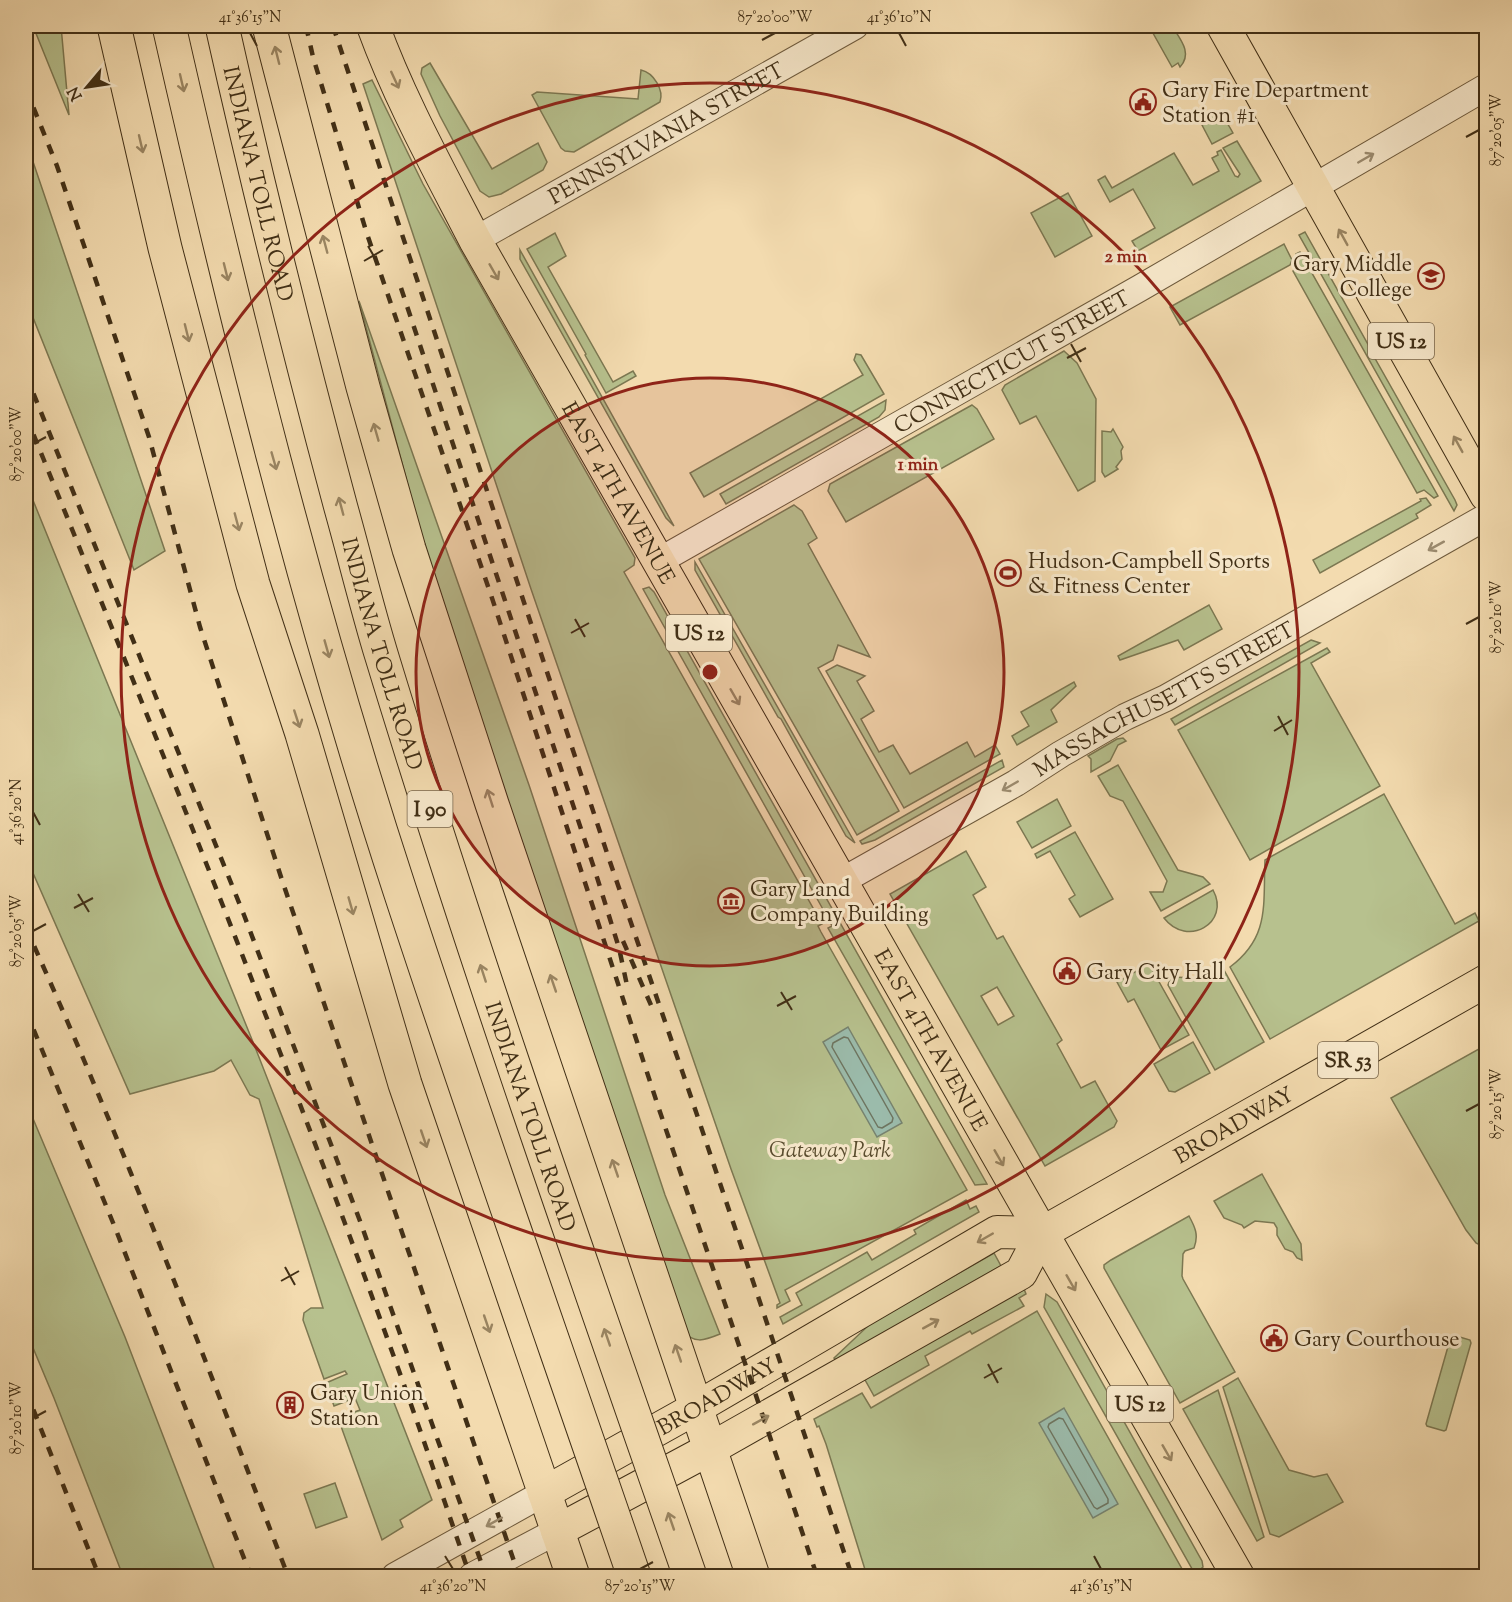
<svg xmlns="http://www.w3.org/2000/svg" width="1512" height="1602" viewBox="0 0 1512 1602" font-family="'Sorts Mill Goudy',serif">
<rect width="100%" height="100%" fill="#f3dbaf"/>
<filter id="stains"><feTurbulence type="fractalNoise" baseFrequency=".00333" numOctaves="4"/><feColorMatrix values="0 0 0 0 .2 0 0 0 0 .09 0 0 0 0 .02 0 0 0 .5 -.17"/></filter>
<radialGradient id="worn" r=".72"><stop offset=".6" stop-color="#630" stop-opacity="0"/><stop offset="1" stop-color="#630" stop-opacity=".3"/></radialGradient>
<g fill="#b7c18e" stroke="#7c7852" stroke-width="1.5" fill-rule="evenodd">
<polygon points="33,26 61,26 69,115"/>
<path d="M1149,26H1172C1180,39 1193,53 1180,67L1178,63L1172,67Z"/>
<polygon points="430,63 492,169 538,143 547,162 543,170 501,194 489,197 480,191 440,116 421,74 422,68"/>
<path d="M641,70C654,73 664,90 660,102L574,152L565,151L561,148L532,95L537,92L638,99Z"/>
<polygon points="372,80 423,184 635,558 634,565 624,572 822,924 818,926 821,932 967,1190 785,1290 790,1301 777,1308 777,1305 780,1303 731,1169 531,589 363,84"/>
<path d="M1207,114C1222,113 1226,120 1233,133L1212,144L1202,125L1210,120Z"/>
<polygon points="26,141 165,551 134,570 26,300"/>
<polygon points="1237,141 1261,181 1138,251 1132,241 1155,228 1133,189 1110,202 1098,180 1105,176 1112,188 1174,153 1193,185 1219,171 1212,158 1218,155 1217,152 1221,150 1235,176 1238,177 1240,174 1223,148"/>
<polygon points="1068,193 1092,236 1055,257 1031,213"/>
<polygon points="1305,232 1370,348 1370,352 1373,355 1455,500 1457,505 1454,511 1299,235"/>
<polygon points="555,233 566,256 548,267 613,382 633,371 636,376 606,393 585,355 586,354 527,249"/>
<polygon points="1284,244 1292,260 1290,265 1180,325 1170,307"/>
<polygon points="520,250 674,526 666,518 520,259"/>
<polygon points="1300,252 1438,496 1434,498 1424,490 1417,493 1293,271 1298,264 1296,254"/>
<path d="M359,301L529,785L665,1195L720,1334C703,1341 695,1344 681,1330L424,546Z"/>
<polygon points="1064,351 1077,363 1096,399 1095,481 1078,491 1036,416 1020,424 1002,390 1005,385"/>
<polygon points="856,354 861,355 884,394 704,497 690,473 863,375 854,360"/>
<polygon points="886,400 885,410 879,417 726,504 720,494"/>
<polygon points="972,405 977,409 994,439 846,522 828,491 830,484"/>
<polygon points="1113,429 1123,447 1121,451 1122,459 1116,467 1118,469 1105,477 1102,472 1102,431 1111,432"/>
<polygon points="26,483 255,1047 432,1500 400,1520 403,1527 382,1540 338,1418 360,1410 355,1398 334,1406 326,1383 347,1374 345,1371 324,1379 303,1320 304,1313 311,1308 323,1308 259,1099 250,1095 231,1060 214,1071 130,1094 26,857"/>
<polygon points="1426,498 1431,505 1416,514 1418,518 1320,573 1313,560 1421,501 1420,499"/>
<polygon points="794,505 802,511 817,538 808,544 870,657 838,645 833,660 818,668 899,811 857,835 699,559"/>
<polygon points="695,562 855,843 846,836 781,719 778,717 695,570"/>
<polygon points="649,587 654,592 987,1184 975,1185 828,928 832,926 829,920 643,589"/>
<polygon points="1209,605 1222,629 1184,650 1178,640 1120,660 1118,656"/>
<polygon points="1311,640 1320,643 1175,725 1171,719"/>
<polygon points="1327,648 1330,652 1311,663 1380,786 1250,860 1178,730"/>
<polygon points="837,665 865,676 857,681 874,711 861,719 879,752 893,745 910,774 967,742 975,757 995,745 1000,754 904,808 826,671"/>
<polygon points="1074,682 1076,686 1051,710 1057,722 1017,745 1012,736 1029,726 1021,712"/>
<polygon points="1123,738 1126,741 1118,745 1110,761 1091,772 1091,759 1088,756 1117,739"/>
<polygon points="1002,760 1004,767 875,840 862,844 860,841"/>
<polygon points="1118,765 1178,870 1203,877 1210,884 1161,911 1150,892 1163,892 1167,881 1123,801 1110,796 1098,776"/>
<path d="M1384,794L1455,924L1475,913L1479,921L1270,1039L1230,967C1270,937 1263,905 1265,860Z"/>
<polygon points="1057,799 1071,826 1032,848 1017,822"/>
<polygon points="1075,832 1113,899 1080,917 1069,899 1075,895 1050,851 1037,858 1035,854"/>
<path d="M966,851L986,887L973,895L997,939L1003,936L1062,1040L1057,1044L1081,1088L1095,1081L1117,1121L1114,1127L1045,1166L890,894ZM997,987L1014,1016L998,1025L981,996Z"/>
<path d="M1213,890C1231,923 1187,948 1164,918Z"/>
<polygon points="1149,964 1189,1035 1161,1050 1134,999 1128,1002 1117,982"/>
<polygon points="1224,970 1264,1042 1215,1070 1168,985 1171,977 1198,978"/>
<polygon points="1193,1042 1210,1073 1175,1092 1169,1091 1154,1064"/>
<polygon points="1486,1045 1486,1248 1476,1243 1466,1230 1391,1098"/>
<polygon points="26,1102 125,1337 217,1576 123,1576 54,1398 26,1331"/>
<polygon points="1262,1174 1301,1244 1302,1260 1297,1258 1293,1252 1285,1249 1277,1235 1277,1228 1274,1223 1255,1221 1244,1228 1242,1225 1224,1218 1214,1201"/>
<polygon points="966,1200 970,1209 976,1206 979,1212 783,1324 780,1317 802,1305 796,1293 867,1252 872,1260 916,1234 914,1230"/>
<path d="M1189,1216C1195,1227 1199,1235 1194,1248L1185,1251L1183,1254L1182,1276L1183,1279L1235,1372L1180,1403L1104,1268V1265L1111,1260Z"/>
<polygon points="994,1253 1001,1266 836,1360 834,1358 870,1324"/>
<polygon points="1024,1289 1026,1294 1019,1298 1024,1306 972,1334 970,1331 925,1356 929,1365 874,1396 864,1378"/>
<polygon points="1046,1294 1057,1302 1202,1561 1203,1567 1195,1574 1044,1307"/>
<polygon points="1037,1311 1186,1576 867,1576 826,1444 819,1426 817,1427 814,1419 862,1393 871,1408"/>
<polygon points="1453,1335 1470,1340 1471,1343 1446,1430 1444,1431 1427,1426 1426,1424 1451,1336"/>
<polygon points="1238,1378 1289,1470 1314,1477 1327,1474 1343,1502 1279,1537 1270,1534 1223,1387"/>
<polygon points="1218,1390 1264,1537 1257,1541 1183,1409"/>
<polygon points="335,1483 347,1517 316,1528 304,1494"/>
</g>
<g fill="#9bbbab" stroke="#77836f" stroke-width="1.5">
<polygon points="848,1027 902,1123 877,1137 823,1042"/>
<polygon points="1064,1408 1118,1504 1093,1518 1039,1423"/>
</g>
<g fill="none" stroke-linecap="round" stroke-linejoin="round">
<g stroke="#6e7560" stroke-width="1.5">
<polygon points="844,1037 848,1038 893,1118 892,1122 882,1128 878,1127 832,1047 833,1043"/>
<polygon points="1059,1418 1063,1419 1108,1499 1108,1503 1097,1509 1094,1507 1048,1427 1049,1424"/>
</g>
<defs>
<g id="minor">
<path id="s1" d="M475,240L855,26"/>
<path id="s2" d="M659,561L1140,288L1486,87"/>
<path id="s3" d="M840,882L1016,783L1061,754L1125,717L1166,698L1486,517"/>
<polyline points="395,1576 544,1493"/>
<polyline points="472,1576 557,1531"/>
</g>
<g id="major">
<path id="s4" d="M373,26C400,100 439,170 475,240L1238,1576"/>
<polyline points="1223,26 1486,495"/>
<path id="s5" d="M544,1493L696,1408L997,1232L1042,1233L1486,981"/>
<polyline points="557,1531 710,1449 1021,1273 1042,1233"/>
</g>
<g id="highway">
<polyline points="114,26 165,248 253,584 302,734 405,1084 573,1576"/>
<polyline points="269,26 363,387 409,549 492,804 753,1576"/>
</g>
</defs>
<use href="#minor" stroke="#6e5a3c" stroke-width="28"/>
<use href="#major" stroke="#412f16" stroke-width="34"/>
<use href="#highway" stroke="#412f16" stroke-width="35"/>
<use href="#minor" stroke="#f7e8cb" stroke-width="26"/>
<use href="#major" stroke="#f3dbaf" stroke-width="32"/>
<use href="#highway" stroke="#f3dbaf" stroke-width="33"/>
<g stroke="#412f16" stroke-width="4.5" stroke-dasharray="10 10" stroke-linecap="butt">
<polyline points="306,26 313,57 367,234 491,595 658,1106 817,1576"/>
<polyline points="333,26 609,859 691,1097 852,1576"/>
<polyline points="26,89 57,166 149,437 200,627 282,880 519,1576"/>
<polyline points="401,288 596,874 619,948 628,990"/>
<polyline points="26,375 244,915 360,1221 486,1576"/>
<path d="M26,416C156,736 286,1056 403,1382C426,1446 448,1512 470,1576"/>
<path d="M26,928C122,1140 205,1359 288,1576"/>
<polyline points="623,941 654,1012"/>
<polyline points="26,1011 116,1230 251,1576"/>
<polyline points="26,1391 99,1576"/>
</g>
<defs>
<g id="highway-bridge">
<path d="M169,26C235,317 307,607 400,891C475,1120 556,1348 634,1576"/>
<path id="s6" d="M222,26C258,187 298,348 341,508C355,558 367,608 382,657C476,966 584,1271 690,1576"/>
</g>
</defs>
<use href="#highway-bridge" stroke="#412f16" stroke-width="35" stroke-linecap="butt"/>
<use href="#highway-bridge" stroke="#f3dbaf" stroke-width="33"/>
</g>
<defs><path id="oneway-shaft" d="M-6 0H5M1.5-3L5.5 0L1.5 3" fill="none" stroke-width="1.6" stroke-linecap="round" stroke-linejoin="round" transform="scale(1.5)"/></defs>
<g stroke="#9a8562">
<use href="#oneway-shaft" transform="translate(277 55) rotate(-104)"/>
<use href="#oneway-shaft" transform="translate(395 80) rotate(65)"/>
<use href="#oneway-shaft" transform="translate(182 83) rotate(77)"/>
<use href="#oneway-shaft" transform="translate(141 144) rotate(77)"/>
<use href="#oneway-shaft" transform="translate(1343 237) rotate(-119)"/>
<use href="#oneway-shaft" transform="translate(325 244) rotate(-105)"/>
<use href="#oneway-shaft" transform="translate(226 272) rotate(76)"/>
<use href="#oneway-shaft" transform="translate(494 272) rotate(60)"/>
<use href="#oneway-shaft" transform="translate(187 333) rotate(76)"/>
<use href="#oneway-shaft" transform="translate(376 432) rotate(-106)"/>
<use href="#oneway-shaft" transform="translate(1458 444) rotate(-119)"/>
<use href="#oneway-shaft" transform="translate(274 461) rotate(74)"/>
<use href="#oneway-shaft" transform="translate(341 506) rotate(-105)"/>
<use href="#oneway-shaft" transform="translate(237 522) rotate(75)"/>
<use href="#oneway-shaft" transform="translate(327 649) rotate(74)"/>
<use href="#oneway-shaft" transform="translate(735 697) rotate(60)"/>
<use href="#oneway-shaft" transform="translate(297 719) rotate(72)"/>
<use href="#oneway-shaft" transform="translate(490 798) rotate(-108)"/>
<use href="#oneway-shaft" transform="translate(351 906) rotate(74)"/>
<use href="#oneway-shaft" transform="translate(483 973) rotate(-108)"/>
<use href="#oneway-shaft" transform="translate(553 983) rotate(-109)"/>
<use href="#oneway-shaft" transform="translate(424 1139) rotate(71)"/>
<use href="#oneway-shaft" transform="translate(999 1158) rotate(60)"/>
<use href="#oneway-shaft" transform="translate(615 1168) rotate(-109)"/>
<use href="#oneway-shaft" transform="translate(985 1238) rotate(150)"/>
<use href="#oneway-shaft" transform="translate(1071 1283) rotate(60)"/>
<use href="#oneway-shaft" transform="translate(487 1324) rotate(71)"/>
<use href="#oneway-shaft" transform="translate(931 1324) rotate(-29)"/>
<use href="#oneway-shaft" transform="translate(607 1337) rotate(-109)"/>
<use href="#oneway-shaft" transform="translate(678 1353) rotate(-109)"/>
<use href="#oneway-shaft" transform="translate(761 1420) rotate(-29)"/>
<use href="#oneway-shaft" transform="translate(1167 1453) rotate(60)"/>
<use href="#oneway-shaft" transform="translate(671 1521) rotate(-109)"/>
</g>
<g stroke="#9c8c70">
<use href="#oneway-shaft" transform="translate(1366 158) rotate(-30)"/>
<use href="#oneway-shaft" transform="translate(1436 546) rotate(151)"/>
<use href="#oneway-shaft" transform="translate(1010 786) rotate(150)"/>
<use href="#oneway-shaft" transform="translate(494 1522) rotate(151)"/>
</g>
<path fill="none" stroke="#412f16" stroke-width="2" d="M250,33L257,46M899,33L906,46M762,40L775,33M1466,137L1479,130M368,246L379,265M364,261L383,250M1071,344L1081,362M1067,358L1086,348M33,444L46,437M575,619L585,637M1466,624L1479,617M571,633L589,623M1278,716L1288,735M1274,731L1292,720M33,812L40,825M78,894L89,912M74,908L93,898M33,931L46,924M781,992L792,1010M777,1006L796,996M1466,1111L1479,1104M285,1267L295,1285M281,1281L299,1271M988,1364L998,1383M984,1378L1002,1368M33,1418L46,1411M445,1556L453,1569M1094,1556L1101,1569M640,1569L653,1562"/>
<circle cx="710" cy="672" r="294" fill="#8f2418" fill-opacity=".12"/>
<g fill="none" stroke="#8f2418" stroke-width="3">
<circle cx="710" cy="672" r="294"/>
<circle cx="710" cy="672" r="589"/>
</g>
<defs>
<symbol id="civic-ring" viewBox="-11 -11 22 22"><circle r="9.5" fill="#f7e8cb" stroke="#8f2418" stroke-width="1.5"/><path d="M-.6-6.5H3V-4.5H.6V-3L4-1V1h2V6H-6V1h2V-1L-.6-3ZM-1.2 2.5V6h2.4V2.5Z" fill="#8f2418"/></symbol>
<symbol id="school-ring" viewBox="-11 -11 22 22"><circle r="9.5" fill="#f7e8cb" stroke="#8f2418" stroke-width="1.5"/><path d="M0-5L7-2L0 1L-7-2ZM-4 1L0 2.5L4 1V4Q0 6-4 4Z" fill="#8f2418"/></symbol>
<symbol id="stadium-ring" viewBox="-11 -11 22 22"><circle r="9.5" fill="#f7e8cb" stroke="#8f2418" stroke-width="1.5"/><path d="M0-5a6.5 5 0 1 0 0 10a6.5 5 0 1 0 0-10ZM-3.5-1.8h7v3.6h-7Z" fill="#8f2418"/></symbol>
<symbol id="museum-ring" viewBox="-11 -11 22 22"><circle r="9.5" fill="#f7e8cb" stroke="#8f2418" stroke-width="1.5"/><path d="M0-6L6-3V-2H-6V-3ZM-5-1h2V3h-2ZM-1-1h2V3h-2ZM3-1h2V3H3ZM-6 4H6V6H-6Z" fill="#8f2418"/></symbol>
<symbol id="building-ring" viewBox="-11 -11 22 22"><circle r="9.5" fill="#f7e8cb" stroke="#8f2418" stroke-width="1.5"/><path d="M-4-6H4V6H1V3H-1V6H-4ZM-2.5-4.3h1.7v1.8h-1.7ZM.8-4.3h1.7v1.8H.8ZM-2.5-1h1.7V.8h-1.7ZM.8-1h1.7V.8H.8Z" fill="#8f2418"/></symbol>
</defs>
<g fill-rule="evenodd">
<use href="#civic-ring" x="1128" y="87" width="30" height="30"/>
<use href="#school-ring" x="1416" y="261" width="30" height="30"/>
<use href="#stadium-ring" x="993" y="558" width="30" height="30"/>
<use href="#museum-ring" x="716" y="886" width="30" height="30"/>
<use href="#civic-ring" x="1052" y="956" width="30" height="30"/>
<use href="#civic-ring" x="1259" y="1323" width="30" height="30"/>
<use href="#building-ring" x="275" y="1390" width="30" height="30"/>
</g>
<g text-anchor="middle" stroke-width="6" stroke-linejoin="round" paint-order="stroke">
<g fill="#f7e8cb" stroke="#78664c" stroke-width="1.5">
<rect x="1368" y="323" width="66" height="36" rx="4.5"/>
<rect x="666" y="615" width="66" height="36" rx="4.5"/>
<rect x="407.5" y="791" width="45" height="36" rx="4.5"/>
<rect x="1318" y="1042" width="60" height="36" rx="4.5"/>
<rect x="1107" y="1386" width="66" height="36" rx="4.5"/>
</g>
<g font-size="21" font-weight="bold" fill="#412f16">
<text x="1401" y="348">US 12</text>
<text x="699" y="640">US 12</text>
<text x="430" y="816">I 90</text>
<text x="1348" y="1067">SR 53</text>
<text x="1140" y="1411">US 12</text>
</g>
<g font-size="22" fill="#412f16" stroke="#f7e8cb" text-anchor="start">
<text x="1162" y="97">Gary Fire Department<tspan x="1162" dy="25">Station #1</tspan></text>
<text x="1412" y="271" text-anchor="end">Gary Middle<tspan x="1412" dy="25">College</tspan></text>
<text x="1028" y="568">Hudson-Campbell Sports<tspan x="1028" dy="25">&amp; Fitness Center</tspan></text>
<text x="750" y="896">Gary Land<tspan x="750" dy="25">Company Building</tspan></text>
<text x="1086" y="979">Gary City Hall</text>
<text x="1294" y="1346">Gary Courthouse</text>
<text x="310" y="1400">Gary Union<tspan x="310" dy="25">Station</tspan></text>
</g>
<g font-size="22" fill="#412f16" stroke="#f7e8cb">
<text dy="8" stroke="none"><textPath href="#s1" startOffset="219">PENNSYLVANIA STREET</textPath></text>
<text dy="8" stroke="none"><textPath href="#s6" startOffset="162">INDIANA TOLL ROAD</textPath></text>
<text dy="8" stroke="none"><textPath href="#s2" startOffset="405">CONNECTICUT STREET</textPath></text>
<text dy="8" stroke="none"><textPath href="#s4" startOffset="528">EAST 4TH AVENUE</textPath></text>
<text dy="8" stroke="none"><textPath href="#s6" startOffset="648">INDIANA TOLL ROAD</textPath></text>
<text dy="8" stroke="none"><textPath href="#s3" startOffset="372">MASSACHUSETTS STREET</textPath></text>
<text dy="8" stroke="none"><textPath href="#s4" startOffset="1158">EAST 4TH AVENUE</textPath></text>
<text dy="8" stroke="none"><textPath href="#s6" startOffset="1134">INDIANA TOLL ROAD</textPath></text>
<text dy="8" stroke="none"><textPath href="#s5" startOffset="788">BROADWAY</textPath></text>
<text dy="8" stroke="none"><textPath href="#s5" startOffset="198">BROADWAY</textPath></text>
</g>
<g font-size="22" font-style="italic" fill="#594c2e" stroke="#f7e8cb">
<text x="830" y="1157">Gateway Park</text>
</g>
</g>
<circle cx="710" cy="672" r="9" fill="#8f2418" stroke="#f7e8cb" stroke-width="3"/>
<g font-size="18" text-anchor="middle" font-weight="bold" fill="#8f2418" stroke="#f7e8cb" stroke-width="6" stroke-linejoin="round" paint-order="stroke">
<text x="1126" y="262">2 min</text>
<text x="918" y="470">1 min</text>
</g>
<rect width="1512" height="1602" fill="none" stroke="#f3dbaf" stroke-width="66"/>
<g transform="translate(87 87) rotate(241)" stroke="#f7e8cb" stroke-width="4.5" paint-order="stroke">
<path d="M0-4.5L10 22L0 15L-10 22Z" fill="#412f16"/>
<text y="-9" font-size="16" font-weight="bold" text-anchor="middle" fill="#412f16">N</text>
</g>
<rect x="33" y="33" width="1446" height="1536" fill="none" stroke="#412f16" stroke-width="2"/>
<g font-size="15" text-anchor="middle" fill="#412f16">
<text x="250" y="22">41°36'15"N</text>
<text x="775" y="22">87°20'00"W</text>
<text x="899" y="22">41°36'10"N</text>
<text transform="translate(1496 130) rotate(-90)" y="5">87°20'05"W</text>
<text transform="translate(16 444) rotate(-90)" y="5">87°20'00"W</text>
<text transform="translate(1496 617) rotate(-90)" y="5">87°20'10"W</text>
<text transform="translate(16 812) rotate(-90)" y="5">41°36'20"N</text>
<text transform="translate(16 931) rotate(-90)" y="5">87°20'05"W</text>
<text transform="translate(1496 1104) rotate(-90)" y="5">87°20'15"W</text>
<text transform="translate(16 1418) rotate(-90)" y="5">87°20'10"W</text>
<text x="453" y="1591">41°36'20"N</text>
<text x="640" y="1591">87°20'15"W</text>
<text x="1101" y="1591">41°36'15"N</text>
</g>
<rect width="100%" height="100%" filter="url(#stains)"/>
<rect width="100%" height="100%" fill="url(#worn)"/>
</svg>
